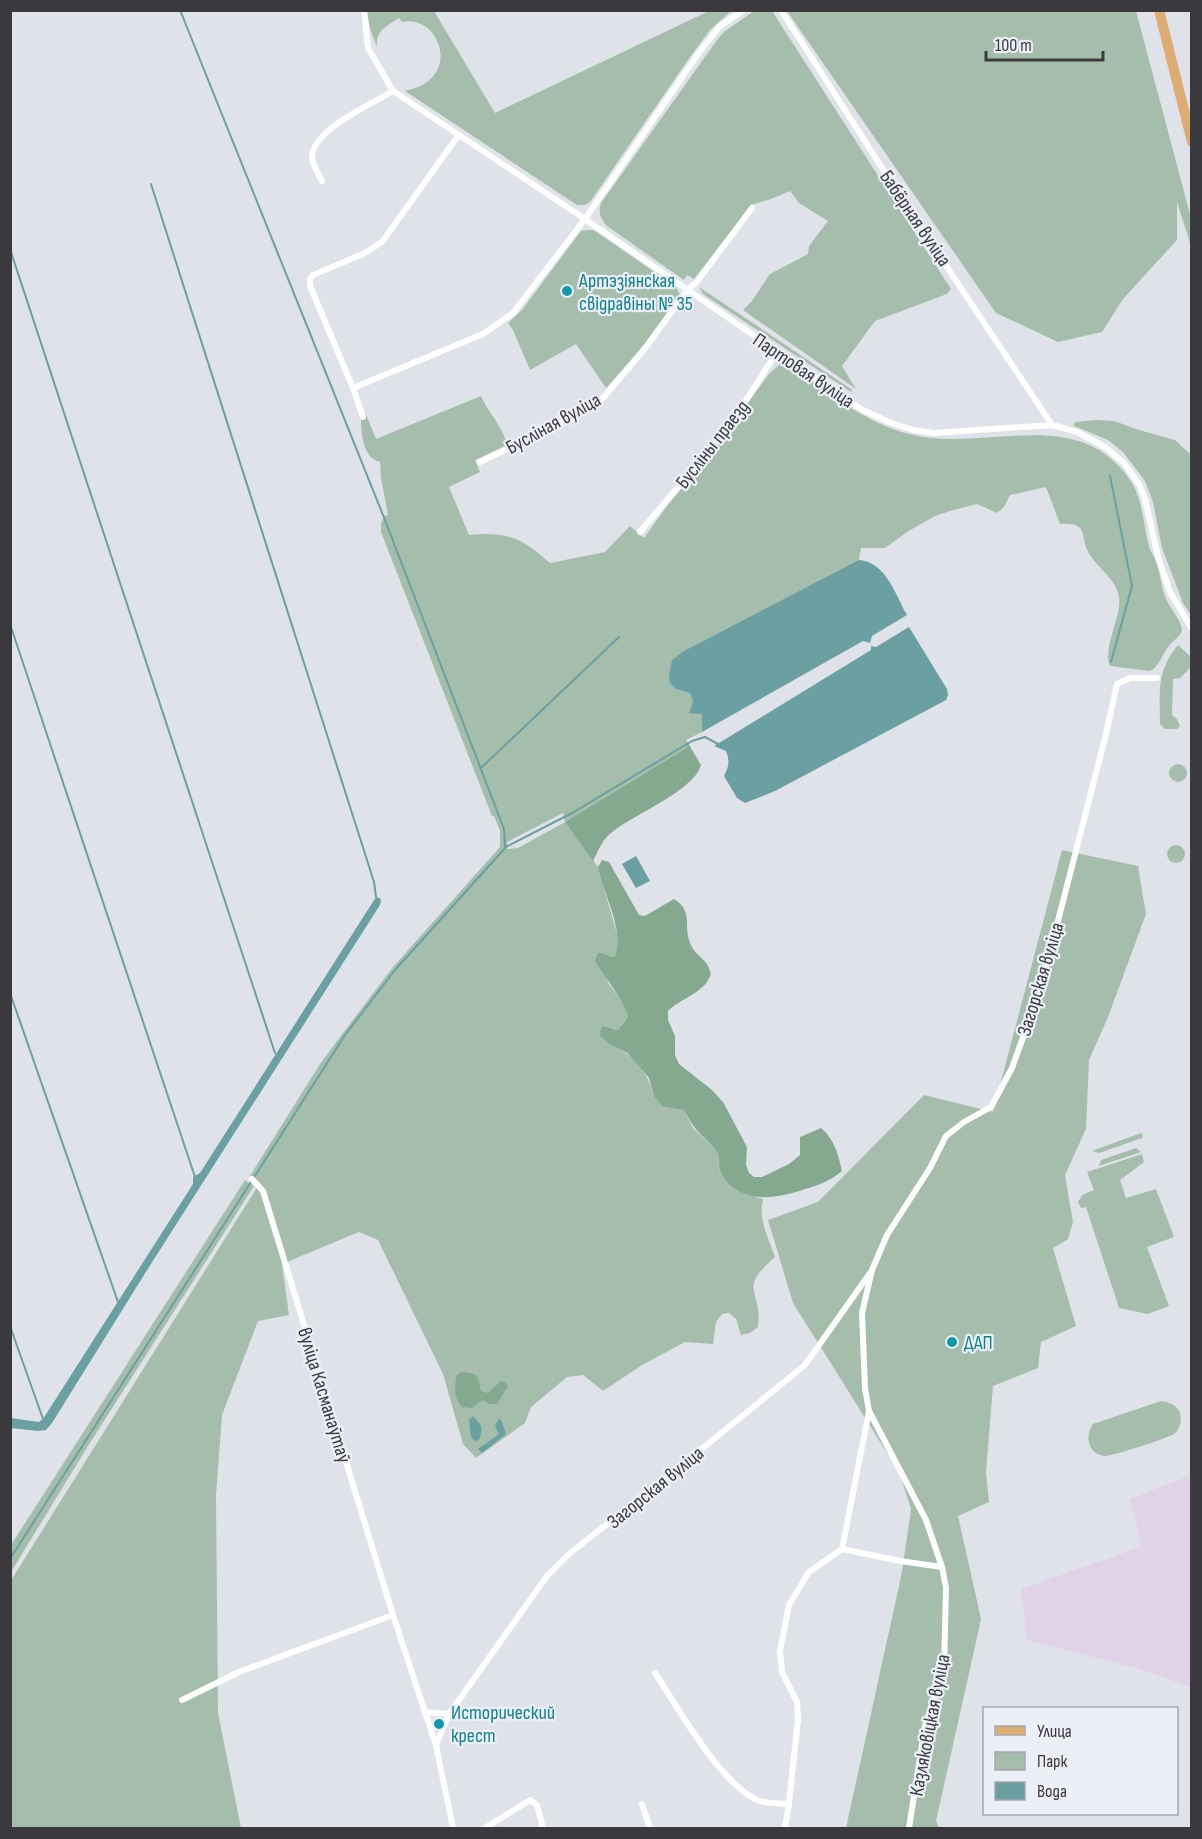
<svg xmlns="http://www.w3.org/2000/svg" width="1202" height="1839" viewBox="0 0 1202 1839" font-family="'Sofia Sans Condensed',sans-serif">
<rect width="100%" height="100%" fill="#e0e2ea"/>
<polygon fill="#e0d3e7" points="1191,1475 1191,1687 1136,1668 1027,1640 1021,1589 1142,1546 1130,1499"/>
<g fill="#a5bdab" fill-rule="evenodd">
<path d="M367,11H434L495,113L709,11H731L710,30L690,57L590,202L585,205H577L405,91C464,80 440,13 402,22L399,18C387,26 375,31 377,47L370,29Z"/>
<path d="M754,11H772L951,289L947,294L875,321L842,366L856,389L743,310L752,301L770,274L808,254L809,246L828,221L799,203L790,191L771,199L751,205L694,279L687,275L684,280L607,226C600,219 598,212 601,203L717,40L725,31Z"/>
<polygon points="787,11 1136,11 1191,218 1191,246 1177,202 1177,240 1123,299 1102,332 1058,342 996,313"/>
<polygon points="588,230 593,230 598,233 676,287 680,295 641,349 606,388 576,344 530,370 513,330 508,323 522,310 581,231"/>
<polygon points="699,287 851,389 852,391 851,392 703,294"/>
<path d="M780,364L792,366C828,392 865,423 909,434C983,454 1078,402 1130,480C1144,501 1143,527 1150,550C1152,554 1155,557 1156,562C1161,574 1161,589 1167,601C1171,609 1181,621 1182,629C1182,636 1172,641 1168,647C1162,655 1159,667 1150,671L1110,666C1102,647 1122,617 1119,597C1116,579 1099,569 1090,555C1079,539 1091,521 1060,524L1046,487L1010,495L1004,507L997,513L977,504L950,511L935,516L907,532L885,548H861L859,560L676,689L690,693L693,702L702,714V732L686,740L688,743L686,748L565,822L598,867L617,934L618,948L615,956L610,957L603,953L608,983L621,1000L628,1017L618,1030L613,1028L611,1045C635,1056 647,1071 654,1096L684,1110L693,1128L717,1151L720,1173L747,1194L763,1199C758,1219 768,1237 775,1257C736,1291 763,1289 758,1327L750,1333L741,1335L736,1319L729,1313L722,1314L716,1322L713,1344L685,1342L642,1365L603,1391L583,1375L567,1377L531,1407L525,1423L476,1458L463,1444L443,1374L378,1240L359,1232L282,1264L289,1315L258,1321L222,1415L216,1495L218,1713L241,1828H11L10,1582L256,1189L254,1179L250,1176L320,1064L343,1033L393,967L500,847V831L494,816H492L381,532V523L384,516L388,515L381,478L380,462C363,458 361,434 361,418L366,414L376,439L481,396C488,413 503,426 507,445L475,460L480,472L449,487L469,535C487,533 506,533 522,542C532,547 541,556 550,563L605,552L630,526L644,538L667,506L712,452L769,374ZM563,813L565,822L518,848L507,849V842Z"/>
<polygon points="1096,420 1114,421 1139,430 1175,440 1191,455 1191,615 1183,603 1162,548 1153,502 1145,481 1123,452 1108,440 1074,426 1075,422"/>
<path d="M1178,645L1191,657V667L1180,678L1173,679L1172,715L1177,719L1180,726L1177,729H1165L1160,724C1160,693 1156,671 1178,645Z"/>
<circle cx="1178" cy="773" r="9"/>
<circle cx="1176" cy="854" r="9"/>
<polygon points="1062,850 1138,866 1146,914 1108,1017 1089,1060 1086,1129 1065,1175 1073,1222 1068,1239 1053,1248 1076,1326 1041,1342 1038,1368 993,1386 986,1472 989,1502 958,1516 981,1619 936,1821 939,1828 846,1828 902,1572 911,1509 899,1472 793,1303 768,1220 818,1202 924,1095 993,1112"/>
<polygon points="1141,1133 1143,1136 1142,1138 1099,1153 1092,1151"/>
<polygon points="1136,1148 1141,1152 1099,1166 1101,1160"/>
<polygon points="1142,1154 1144,1162 1120,1180 1126,1198 1156,1189 1174,1237 1147,1247 1169,1306 1148,1314 1119,1308 1086,1207 1081,1208 1078,1202 1082,1195 1094,1190 1087,1172"/>
<polygon points="245,1180 254,1186 88,1446 11,1572 11,1545"/>
<path d="M1161,1401C1169,1402 1177,1405 1180,1413C1182,1420 1180,1429 1174,1434C1168,1438 1110,1457 1104,1456C1087,1453 1085,1435 1093,1424Z"/>
</g>
<g fill="#85a98e">
<path d="M688,743L701,765C694,791 632,815 611,833C602,840 598,851 593,861L565,822L686,748Z"/>
<path d="M602,860L609,862L639,915L645,916L674,899C694,912 683,924 690,943C696,958 707,957 711,974C704,994 682,997 668,1011V1020L675,1036V1055L679,1064L712,1090L723,1102L747,1147L746,1165L749,1173L754,1177H762L789,1164L800,1155V1137L821,1128C835,1140 838,1154 842,1171C830,1181 819,1185 805,1189C776,1199 742,1205 722,1175C717,1168 721,1156 715,1149C700,1133 695,1131 684,1110L662,1106L654,1096L649,1078L639,1066L627,1053L611,1045L600,1036L602,1026L618,1030L628,1017L621,1000L595,961L598,953H603L611,957L615,956C625,931 603,893 598,867Z"/>
<path d="M462,1372C479,1374 478,1375 481,1391L488,1393L501,1381L505,1382L508,1386L497,1404H489L482,1400L472,1408L462,1407C453,1397 454,1387 457,1375Z"/>
</g>
<g fill="#6ba0a2">
<path d="M859,560C886,562 895,594 907,615L872,636L870,643L863,641L702,732V714L689,713L693,702L690,693L676,689L670,683L669,676L672,660L684,651Z"/>
<path d="M909,627L947,689L948,695L946,700L775,791L745,803L737,798L724,776C729,766 730,762 726,751L714,746L871,650V646L876,647Z"/>
<polygon points="636,856 650,881 636,888 622,864"/>
<polygon points="376,897 381,899 380,905 149,1267 52,1423 46,1430 38,1431 11,1428 11,1418 39,1422 43,1419 193,1184 193,1177 200,1173"/>
<path d="M473,1416C483,1427 483,1427 479,1440L475,1441L471,1437L469,1420Z"/>
<polygon points="499,1419 501,1420 506,1434 482,1453 478,1449 499,1434 495,1426"/>
</g>
<g fill="none" stroke-linecap="round" stroke-linejoin="round">
<g stroke="#6ba0a2" stroke-width="2">
<polyline points="180,10 383,515 504,829 505,846"/>
<polyline points="151,184 374,882 376,897"/>
<polyline points="10,249 275,1053"/>
<polyline points="1110,476 1132,586 1111,662"/>
<polyline points="10,624 195,1177"/>
<polyline points="482,767 619,637"/>
<polyline points="10,993 118,1302"/>
<polyline points="10,1326 43,1419"/>
<polyline points="10,1559 345,1035 395,970 506,847 574,812 692,741 705,737 718,744"/>
</g>
<g stroke="#fff" stroke-width="6">
<polyline points="364,10 368,48 393,91 576,213 861,409 889,422 913,430 934,433 1052,425 1077,432 1105,447 1124,463 1139,484 1145,499 1158,557 1170,592 1192,629"/>
<polyline points="781,10 909,210 1052,425"/>
<path d="M322,181C319,174 313,166 312,159C310,130 373,104 393,91"/>
<polyline points="353,388 483,334 513,313 585,219 698,54 720,26 744,10"/>
<polyline points="363,417 353,388 310,286 310,279 313,275 363,254 382,242 458,136"/>
<polyline points="480,462 560,424 603,398 646,347 688,289 696,283 752,208"/>
<polyline points="640,532 711,448 745,402 777,352"/>
<polyline points="252,1179 263,1191 393,1615 436,1745 453,1828"/>
<polyline points="869,1411 926,1520 942,1567 946,1588 944,1669 925,1726 909,1828"/>
<polyline points="842,1549 869,1411 865,1388 862,1313 872,1270 887,1235 930,1168 946,1136 964,1122 991,1107 1012,1068 1041,987 1106,734 1117,684 1130,678 1157,678"/>
<polyline points="842,1549 900,1561 942,1567"/>
<path d="M655,1673C678,1708 720,1783 757,1800C766,1804 780,1803 789,1804L785,1828"/>
<polyline points="182,1700 239,1672 393,1615"/>
<polyline points="425,1712 449,1714"/>
<polyline points="436,1745 449,1714 547,1576 570,1553 666,1478 805,1365 870,1273"/>
<polyline points="642,1804 650,1828"/>
<polyline points="789,1804 798,1719 797,1702 782,1672 780,1651 789,1605 809,1572 842,1549"/>
<polyline points="485,1828 530,1800 537,1805 543,1828"/>
</g>
<polyline stroke="#ddac71" stroke-width="10" points="1159,10 1192,142"/>
</g>
<g fill="#0f9aa8" stroke="#edeff8" stroke-width="2">
<circle cx="567" cy="291" r="6"/>
<circle cx="952" cy="1342" r="6"/>
<circle cx="439" cy="1724" r="6"/>
</g>
<g text-anchor="middle" stroke-width="4.5" stroke-linejoin="round" paint-order="stroke">
<g font-size="20" fill="#3a3a3e" stroke="#edeff8">
<text transform="translate(916 218) rotate(56)" y="7">Бабёрная вуліца</text>
<text transform="translate(804 370) rotate(34)" y="7">Партовая вуліца</text>
<text transform="translate(553 423) rotate(-29)" y="7">Бусліная вуліца</text>
<text transform="translate(712 444) rotate(-52)" y="7">Бусліны праезд</text>
<text transform="translate(1040 979) rotate(-73)" y="7">Загорская вуліца</text>
<text transform="translate(325 1395) rotate(73)" y="7">вуліца Касманаўтаў</text>
<text transform="translate(655 1487) rotate(-39)" y="7">Загорская вуліца</text>
<text transform="translate(929 1725) rotate(-79)" y="7">Казляковіцкая вуліца</text>
</g>
<g font-size="20" fill="#0d838f" stroke="#edeff8" text-anchor="start">
<text x="579" y="287">Артэзіянская<tspan x="579" dy="23">свідравіны № 35</tspan></text>
<text x="964" y="1349">ДАП</text>
<text x="451" y="1719">Исторический<tspan x="451" dy="23">крест</tspan></text>
</g>
</g>
<rect width="1202" height="1839" fill="none" stroke="#3a3a3e" stroke-width="24"/>
<rect x="983" y="1707" width="195" height="108" fill="#edeff8" stroke="#a5a7ae" stroke-width="1.5"/>
<rect x="995" y="1726" width="30" height="9" fill="#ddac71" stroke="#a5a7ae" stroke-width="1.5"/>
<text x="1037" y="1737" font-size="18" fill="#3a3a3e">Улица</text>
<rect x="995" y="1752" width="30" height="18" fill="#a5bdab" stroke="#a5a7ae" stroke-width="1.5"/>
<text x="1037" y="1767" font-size="18" fill="#3a3a3e">Парк</text>
<rect x="995" y="1782" width="30" height="18" fill="#6ba0a2" stroke="#a5a7ae" stroke-width="1.5"/>
<text x="1037" y="1797" font-size="18" fill="#3a3a3e">Вода</text>
<path d="M986 51v9h117v-9" fill="none" stroke="#3a3a3e" stroke-width="3"/>
<text x="995" y="51" font-size="18" fill="#3a3a3e" stroke="#edeff8" stroke-width="4.5" paint-order="stroke">100 m</text>
</svg>
